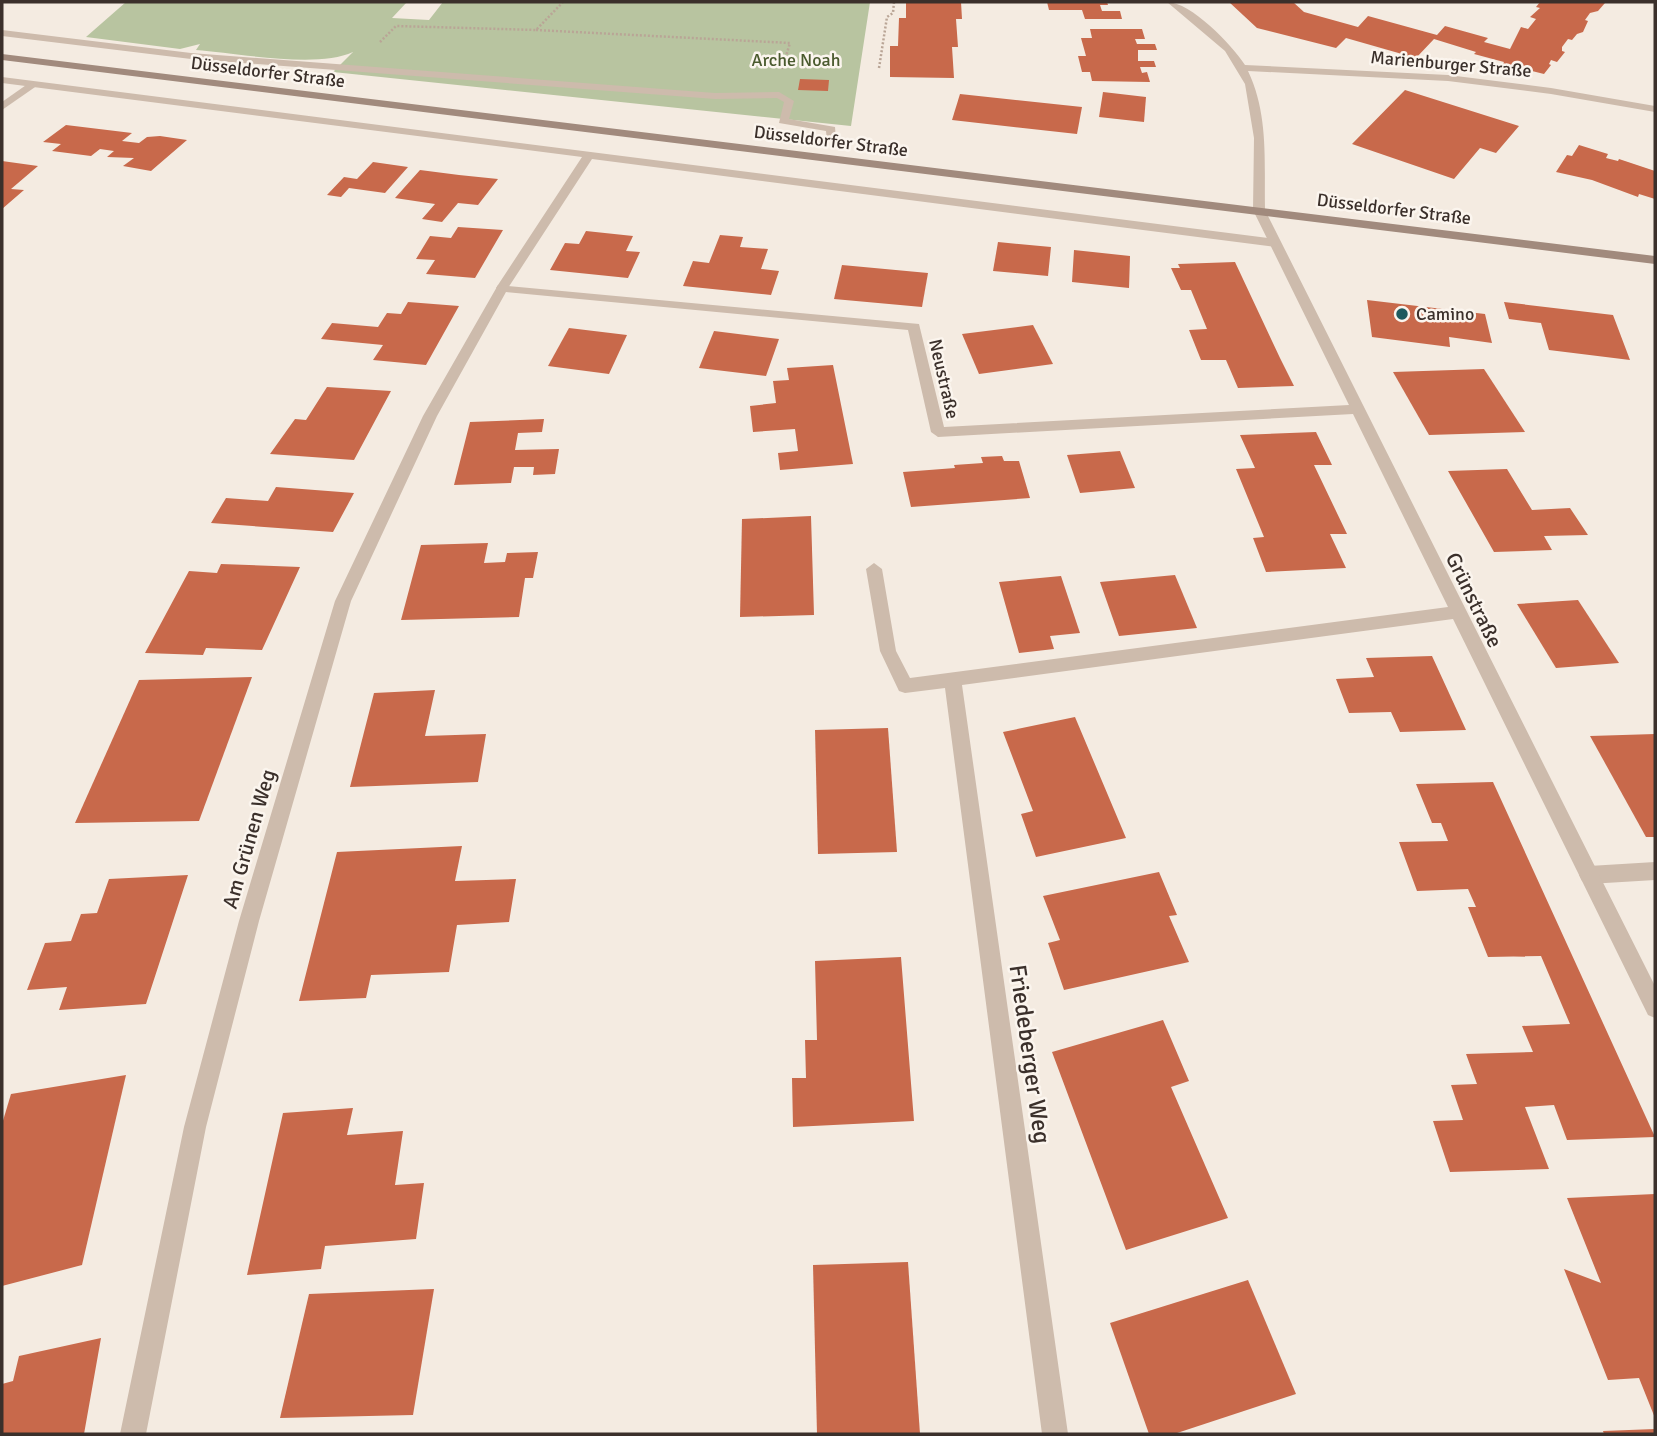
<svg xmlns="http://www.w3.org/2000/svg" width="1657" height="1436" viewBox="0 0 1657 1436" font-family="Signika,sans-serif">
<rect width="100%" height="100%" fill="#f4ebe1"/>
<path fill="#b8c4a0" d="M126,2H407L392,18L429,20L443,2H870L851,126L333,72L353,52C317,69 237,53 196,50L200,44L180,49L86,37Z"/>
<g fill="#c8694b">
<polygon points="906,2 961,2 962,19 956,19 958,47 952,47 954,78 890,77 890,46 898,46 899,18 906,18"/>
<polygon points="1047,2 1107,2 1108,5 1100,5 1102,11 1120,11 1122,19 1085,19 1082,10 1049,10"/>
<polygon points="1229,2 1293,2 1304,12 1358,27 1368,16 1437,35 1445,26 1488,38 1484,42 1510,49 1521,27 1528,29 1536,19 1530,17 1540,8 1536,7 1540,2 1605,3 1598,11 1590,13 1585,20 1588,21 1583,32 1577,34 1572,40 1568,39 1562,47 1562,51 1565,52 1557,62 1551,60 1549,64 1551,65 1544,74 1503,64 1504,62 1474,54 1476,52 1434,39 1416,58 1346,38 1336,48 1257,28"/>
<polygon points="1090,29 1142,29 1145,39 1135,39 1137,44 1155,44 1157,50 1138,50 1138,61 1154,61 1156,67 1140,67 1142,73 1147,72 1150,82 1092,81 1090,72 1082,72 1078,56 1086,56 1081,38 1092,38"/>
<polygon points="800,79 829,80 828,91 798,90"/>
<polygon points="1405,90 1519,126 1496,153 1480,148 1454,179 1352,144"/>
<polygon points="1103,92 1146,97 1144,122 1099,117"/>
<polygon points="960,94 1082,107 1077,134 952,120"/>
<polygon points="66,125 132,133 122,141 139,143 147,137 160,136 187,140 151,171 123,166 134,158 107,157 114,151 100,149 91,156 52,151 61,144 43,142"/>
<polygon points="1579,145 1608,154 1606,158 1618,161 1619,159 1655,171 1655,199 1639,194 1638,197 1592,180 1556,172 1567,155 1572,156"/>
<polygon points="2,161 38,166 11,189 24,190 2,209"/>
<polygon points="373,162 408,167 385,193 349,188 341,197 327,195 344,177 357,179"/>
<polygon points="420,170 459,175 498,179 478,205 458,203 442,222 422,219 435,204 395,198"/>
<polygon points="458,227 503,230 475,278 426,274 435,260 416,259 430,236 451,238"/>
<polygon points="586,231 633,236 626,251 640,252 628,278 550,270 565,243 579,244"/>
<polygon points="720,235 743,237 740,247 768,249 761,269 779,271 771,295 683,286 693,261 709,263"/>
<polygon points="998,242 1051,247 1048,276 993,271"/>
<polygon points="1074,250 1130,256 1129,288 1072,282"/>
<polygon points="1235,262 1280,358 1294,386 1238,388 1226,360 1201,360 1189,330 1207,329 1191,290 1181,290 1171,268 1180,268 1178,264"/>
<polygon points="842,265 928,273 922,307 834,299"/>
<polygon points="1367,300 1485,314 1492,343 1449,337 1450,347 1372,337"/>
<polygon points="408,302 459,306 426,365 373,360 383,345 321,339 332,323 378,327 387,313 401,314"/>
<polygon points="1504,302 1613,315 1630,360 1549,350 1541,323 1509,319"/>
<polygon points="1033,325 1053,364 979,374 962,334"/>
<polygon points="569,328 627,335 609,374 548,366"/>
<polygon points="714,331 779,339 766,376 699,368"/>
<polygon points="833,365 853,464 780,470 778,453 798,451 795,429 753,432 750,406 776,403 773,381 789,380 787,368"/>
<polygon points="1484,369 1525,432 1429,435 1393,372"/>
<polygon points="327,387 391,391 354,460 270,454 295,419 306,420"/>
<polygon points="544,419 542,432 518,433 515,450 559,449 555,474 533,475 534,467 514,467 511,483 454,485 470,422"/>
<polygon points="1316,432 1332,465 1314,465 1347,534 1330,534 1346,568 1266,572 1253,538 1264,537 1236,469 1255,468 1240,435"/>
<polygon points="1120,451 1135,488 1080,493 1067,455"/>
<polygon points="1002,456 1004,461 1019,461 1030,498 911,507 903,472 955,468 954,465 983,463 981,457"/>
<polygon points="1507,469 1532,510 1570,508 1588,535 1544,536 1552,550 1494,552 1448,471"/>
<polygon points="276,487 354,493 333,532 211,523 226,498 268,501"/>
<polygon points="811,516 814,615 740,617 742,519"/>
<polygon points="488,543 484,563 505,562 507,553 538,552 533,578 525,578 519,617 401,620 421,545"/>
<polygon points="221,564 300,567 262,650 206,648 203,655 145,653 189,571 217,573"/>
<polygon points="1175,575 1197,628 1119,636 1100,582"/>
<polygon points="1061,576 1080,633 1050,636 1054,649 1019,653 999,582"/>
<polygon points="1578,600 1619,663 1556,668 1517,604"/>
<polygon points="1432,656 1466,730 1400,732 1391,712 1349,713 1336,679 1374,677 1366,658"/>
<polygon points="252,677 199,821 75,823 139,680"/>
<polygon points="435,690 425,736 486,734 478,782 350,787 374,693"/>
<polygon points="1075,717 1126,838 1036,857 1021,814 1033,811 1003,732"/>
<polygon points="888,728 897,852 818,854 815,730"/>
<polygon points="1655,734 1655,837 1646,837 1590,736"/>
<polygon points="1493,782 1655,1137 1567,1140 1554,1105 1525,1107 1549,1169 1450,1172 1433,1121 1463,1120 1451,1085 1477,1084 1466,1054 1533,1052 1522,1026 1570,1024 1541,956 1488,957 1468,907 1476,907 1468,889 1417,891 1399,842 1448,841 1441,823 1432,823 1416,784"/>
<polygon points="462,846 455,881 516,879 509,922 457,925 449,972 371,975 366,998 299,1001 337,852"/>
<polygon points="1159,872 1177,915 1169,916 1189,962 1064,990 1048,943 1060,940 1043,896"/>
<polygon points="188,875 146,1004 59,1010 67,987 27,990 45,943 71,941 81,914 97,913 109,879"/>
<polygon points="901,957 914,1121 793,1127 792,1078 806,1078 805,1040 817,1040 815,961"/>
<polygon points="1163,1020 1189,1081 1171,1087 1228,1218 1126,1250 1052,1052"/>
<polygon points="126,1075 82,1265 2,1286 2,1124 11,1094"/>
<polygon points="353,1108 347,1135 403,1131 395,1185 424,1183 416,1239 325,1246 321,1269 247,1275 283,1113"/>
<polygon points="1655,1194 1655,1418 1639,1378 1608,1380 1564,1269 1601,1283 1567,1198"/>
<polygon points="908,1262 920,1434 817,1434 813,1265"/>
<polygon points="1248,1280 1296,1394 1174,1434 1149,1434 1110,1323"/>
<polygon points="434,1289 413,1415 280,1418 309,1294"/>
<polygon points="101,1338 84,1434 2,1434 2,1384 13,1381 19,1356"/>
<polygon points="1655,1429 1655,1434 1604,1434 1603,1431"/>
</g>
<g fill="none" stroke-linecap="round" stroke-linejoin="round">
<g stroke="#b9a596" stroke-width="2.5" stroke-dasharray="2 2" stroke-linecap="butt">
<polyline points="536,30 790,43 782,69"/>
<polyline points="380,42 396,26 536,30 563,2"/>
<polyline points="879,68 887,17 893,13 894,2"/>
</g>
<g fill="#cdbbac" fill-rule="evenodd">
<polygon points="2,30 191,53 715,93 779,92 794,101 789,119 835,127 836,139 827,141 826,131 779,123 784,102 777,98 715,99 191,59 2,36"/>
<polygon points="2,77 1275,239 1281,243 1275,247 592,159 508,288 502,292 496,288 582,157 2,83"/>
<polygon points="1655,862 1655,880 1589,884 1582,881 1579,875 1582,869 1589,866"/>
</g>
<g fill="#cdbbac" fill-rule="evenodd">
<path d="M1167,2C1191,2 1232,45 1245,65L1448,75L1551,88L1655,106V112L1551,94L1448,81L1248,71C1269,115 1264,163 1265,210L1655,986V1018L1648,1015L1453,619L962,685L1068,1434H1042L945,688L905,693L899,691L880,651L866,569L874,563L882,569L896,651L910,678L1448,607L1353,414L938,437L931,432L908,330L506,292L437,416L351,601L259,921L206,1127L146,1434H120L184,1127L239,921L335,601L423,416L498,285L919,324L944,427L1349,405L1253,210L1254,138L1245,84L1225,51Z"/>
<polygon points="29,83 38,85 2,110 2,102"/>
</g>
<polygon fill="#a18a7d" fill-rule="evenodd" points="2,54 1655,256 1655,264 2,60"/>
</g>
<circle fill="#1f5a5e" stroke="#fbf5ee" stroke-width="2.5" cx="1402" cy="314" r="7"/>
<g text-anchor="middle" stroke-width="5" stroke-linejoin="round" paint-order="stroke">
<g font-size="18" fill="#4a5a2e" stroke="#fbf5ee">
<text x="796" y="66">Arche Noah</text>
</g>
<g font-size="18" fill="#3b302b" stroke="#fbf5ee">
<text transform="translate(1451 64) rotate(5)" y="6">Marienburger Straße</text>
<text transform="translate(268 72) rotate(7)" y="6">Düsseldorfer Straße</text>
<text transform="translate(831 141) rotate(7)" y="6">Düsseldorfer Straße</text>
<text transform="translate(1394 209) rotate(7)" y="6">Düsseldorfer Straße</text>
<text transform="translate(944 379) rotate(77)" y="6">Neustraße</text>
</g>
<g font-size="18" fill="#3b302b" stroke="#fbf5ee" text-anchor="start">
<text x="1416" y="320">Camino</text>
</g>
<g font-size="21" fill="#3b302b" stroke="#fbf5ee">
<text transform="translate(1474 600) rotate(64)" y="7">Grünstraße</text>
<text transform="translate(249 839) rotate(-74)" y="7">Am Grünen Weg</text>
</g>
<g font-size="24" fill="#3b302b" stroke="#fbf5ee">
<text transform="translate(1030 1054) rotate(82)" y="8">Friedeberger Weg</text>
</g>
</g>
<rect width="1657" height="1436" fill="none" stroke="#3b302b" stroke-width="7"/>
</svg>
